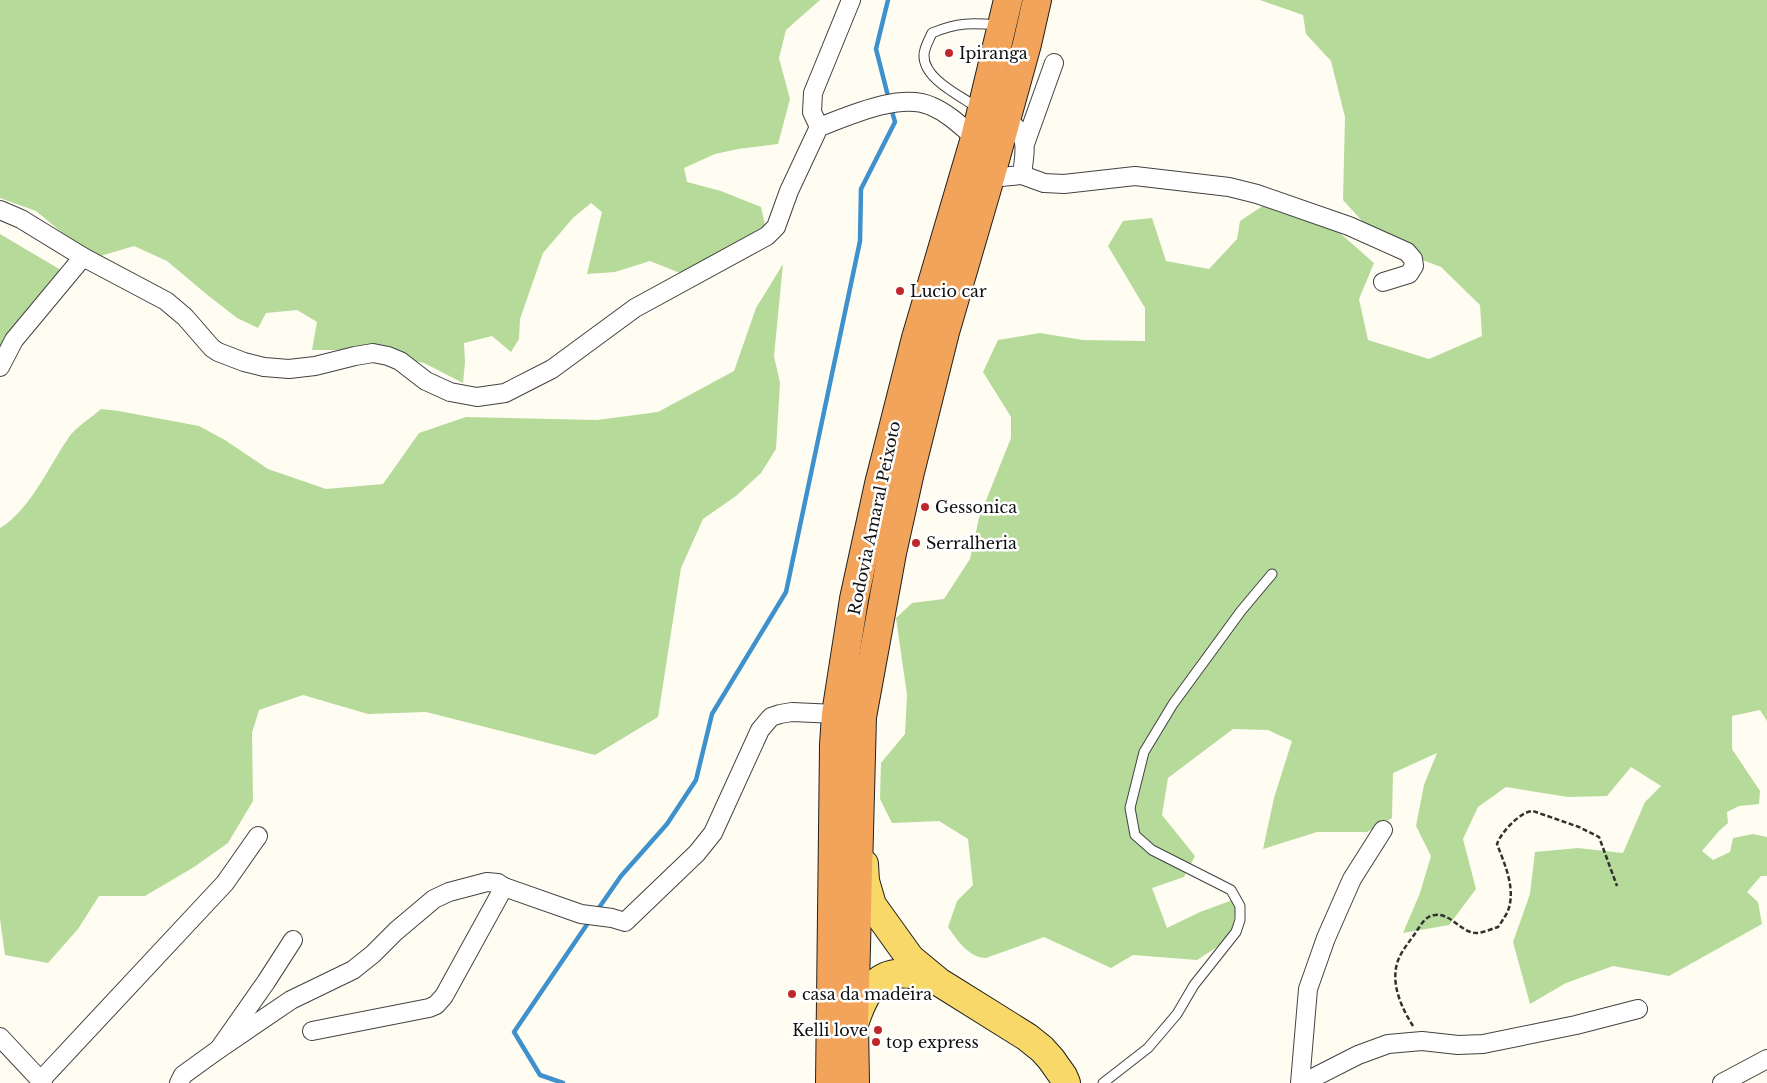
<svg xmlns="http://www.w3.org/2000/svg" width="1767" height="1083" viewBox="0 0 1767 1083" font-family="'Libre Baskerville',serif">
<rect width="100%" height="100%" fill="#fffdf2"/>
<g fill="#b6da9a">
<polygon points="0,0 820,0 786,30 779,58 790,99 778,144 738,149 715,154 684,168 687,182 721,191 761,207 767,234 685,275 650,261 615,272 587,274 602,212 591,203 573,218 543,253 520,319 519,339 511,352 492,336 464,343 465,362 463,383 424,363 367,350 312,350 317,322 297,310 266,313 258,328 237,318 205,293 167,261 134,246 97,257 78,246 36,211 0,198"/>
<path d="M1260,0H1767V721L1760,710L1732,716V749L1760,791L1759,804L1739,806L1727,812L1728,823L1719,831L1702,851L1713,860L1730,852L1733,838L1753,834L1767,837V876H1761L1747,892L1758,902L1762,924L1669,976L1613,966L1566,983L1530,1004L1513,942L1530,894L1535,852L1578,848L1623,853L1645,802L1661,786L1631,767L1607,796L1568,797L1506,787L1478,807L1463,839L1476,889L1449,925L1403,933L1420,893L1431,856L1416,826L1424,785L1437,753L1393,773L1392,818L1367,832H1317L1263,849L1274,798L1292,741L1268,730L1233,729L1168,778L1162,815L1195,856L1184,877L1152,888L1167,928L1200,912L1238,898L1231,938L1197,960L1133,955L1111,968L1044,937L986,958C969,958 957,940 948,927L957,901L973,885L968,839L939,821L892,823L880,799L881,763L905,734L907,695L896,618L912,603L944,599L970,559L979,518L1011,438V417L983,372L998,340L1040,333L1083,340L1145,341V308L1108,246L1123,221L1152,218L1166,261L1209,269L1237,239L1240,221L1279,195L1307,204L1374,263L1359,299L1368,340L1429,359L1482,336L1480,305L1441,267L1385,246L1343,200L1345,117L1331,61L1306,34L1303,15Z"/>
<polygon points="0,234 66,273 0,364"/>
<path d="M783,264L774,356L780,383L776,449L761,473L736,496L703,519L681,568L658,717L595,755L426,712L368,714L303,695L259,710L252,733L253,801L228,843L194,867L145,896H99L78,929L48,963L5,955L0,919V528C30,510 49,466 69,437C77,426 91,418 101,409L119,411L199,426L225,440L268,469L326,489L383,484L419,433L466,417L597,420L658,412L734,371L756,308Z"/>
</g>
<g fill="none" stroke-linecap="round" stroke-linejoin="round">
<g stroke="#3e91cd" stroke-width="4.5">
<polyline points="888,0 876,49 889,100"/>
<polyline points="596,912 621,876 667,824 696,780 712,714 786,592 860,241 861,189 895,122 891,108"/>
<polyline points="563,1083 540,1075 514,1032 590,920"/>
</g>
<defs>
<g id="lane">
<path d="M978,108C961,96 923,79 924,55C924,48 929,40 932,33C958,22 972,23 999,25"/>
<polyline points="1103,1083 1148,1048 1177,1014 1194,985 1236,932 1240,920 1240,906 1231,890 1152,850 1135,835 1130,808 1144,752 1173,704 1241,611 1272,574"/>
</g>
<g id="street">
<path d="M819,127C849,116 900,92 931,106C948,113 961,126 975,138"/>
<polyline points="1025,144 1054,63"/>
<polyline points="1022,175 1044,183 1064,184 1135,176 1229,187 1257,194 1349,226 1407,252 1413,259 1414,266 1409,274 1383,282"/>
<path d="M990,178L1022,175C1025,148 1030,138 1007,119"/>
<polyline points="0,210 21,219 83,257"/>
<polyline points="0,367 14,340 83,257 166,301 185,317 212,348 218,352 244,362 264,367 289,369 315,366 355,356 373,353 388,356 400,361 426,381 450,392 477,397 505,393 552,369 635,308 767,236 776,227 789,191 819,127 812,112 813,93 851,0"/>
<polyline points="504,887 581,914 612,918 625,922 697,853 713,833 760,730 771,717 780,714 792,712 836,714"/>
<polyline points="0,1037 43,1083"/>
<polyline points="219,1049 291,1000 353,970 373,954 396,931 434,899 449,892 487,882 498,883 504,887 444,996 436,1005 429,1008 312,1031"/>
<polyline points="41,1080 225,883 258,836"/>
<polyline points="179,1083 183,1075 219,1049 266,982 293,940"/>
<polyline points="1300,1083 1308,989 1326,938 1352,879 1383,830"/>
<polyline points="1303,1083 1358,1055 1388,1044 1422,1041 1458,1045 1483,1044 1576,1025 1638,1009"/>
<polyline points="1722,1083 1767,1059"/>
</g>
<g id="primary">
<polyline points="864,864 865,881 872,905 910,958 939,982 1027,1037 1042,1049 1051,1059 1063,1076 1066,1083"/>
<path d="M854,1024C863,997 875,969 909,974C917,975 926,979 935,981"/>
</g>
<g id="highway">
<polyline points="830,1083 834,745 836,714 854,599 879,484 916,338 975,138 1008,0"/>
<polyline points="855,1083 854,1024 862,717 892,553 910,472 945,332 990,178 1027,44 1037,0"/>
</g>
</defs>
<use href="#lane" stroke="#424242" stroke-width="11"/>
<use href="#street" stroke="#424242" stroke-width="20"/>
<use href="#primary" stroke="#202020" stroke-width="30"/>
<use href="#highway" stroke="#202020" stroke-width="30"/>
<path stroke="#313131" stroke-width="2.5" stroke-dasharray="5 2.5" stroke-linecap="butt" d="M1413,1026C1401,1007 1389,981 1399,958C1403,949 1410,941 1416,932C1421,925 1425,916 1435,915C1451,913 1460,932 1476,933C1483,933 1491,929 1498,927C1501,923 1504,918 1507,913C1517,891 1505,865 1497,844C1501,832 1521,811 1533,811L1579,827L1599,837L1617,886"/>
<use href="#lane" stroke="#fff" stroke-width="9"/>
<use href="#street" stroke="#fff" stroke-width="18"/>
<use href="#primary" stroke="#f7d869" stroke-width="28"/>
<use href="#highway" stroke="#f3a45b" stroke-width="28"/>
</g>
<g fill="#bf272b" stroke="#fff" stroke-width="2">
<circle cx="949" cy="53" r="5"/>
<circle cx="900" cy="291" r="5"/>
<circle cx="925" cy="507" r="5"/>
<circle cx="916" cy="543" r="5"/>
<circle cx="792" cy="994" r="5"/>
<circle cx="878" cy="1030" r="5"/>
<circle cx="876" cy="1042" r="5"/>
</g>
<g text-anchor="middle" stroke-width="5" stroke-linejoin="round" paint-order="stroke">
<g font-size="16" fill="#0f0f0f" stroke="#fff" text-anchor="start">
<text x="959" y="59">Ipiranga</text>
<text x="910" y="297">Lucio car</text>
<text x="935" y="513">Gessonica</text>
<text x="926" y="549">Serralheria</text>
<text x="802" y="1000">casa da madeira</text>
<text x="868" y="1036" text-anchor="end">Kelli love</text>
<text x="886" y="1048">top express</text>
</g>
<g font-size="16" fill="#0f0f0f" stroke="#fff">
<text transform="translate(874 518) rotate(-78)" y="6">Rodovia Amaral Peixoto</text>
</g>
</g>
</svg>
